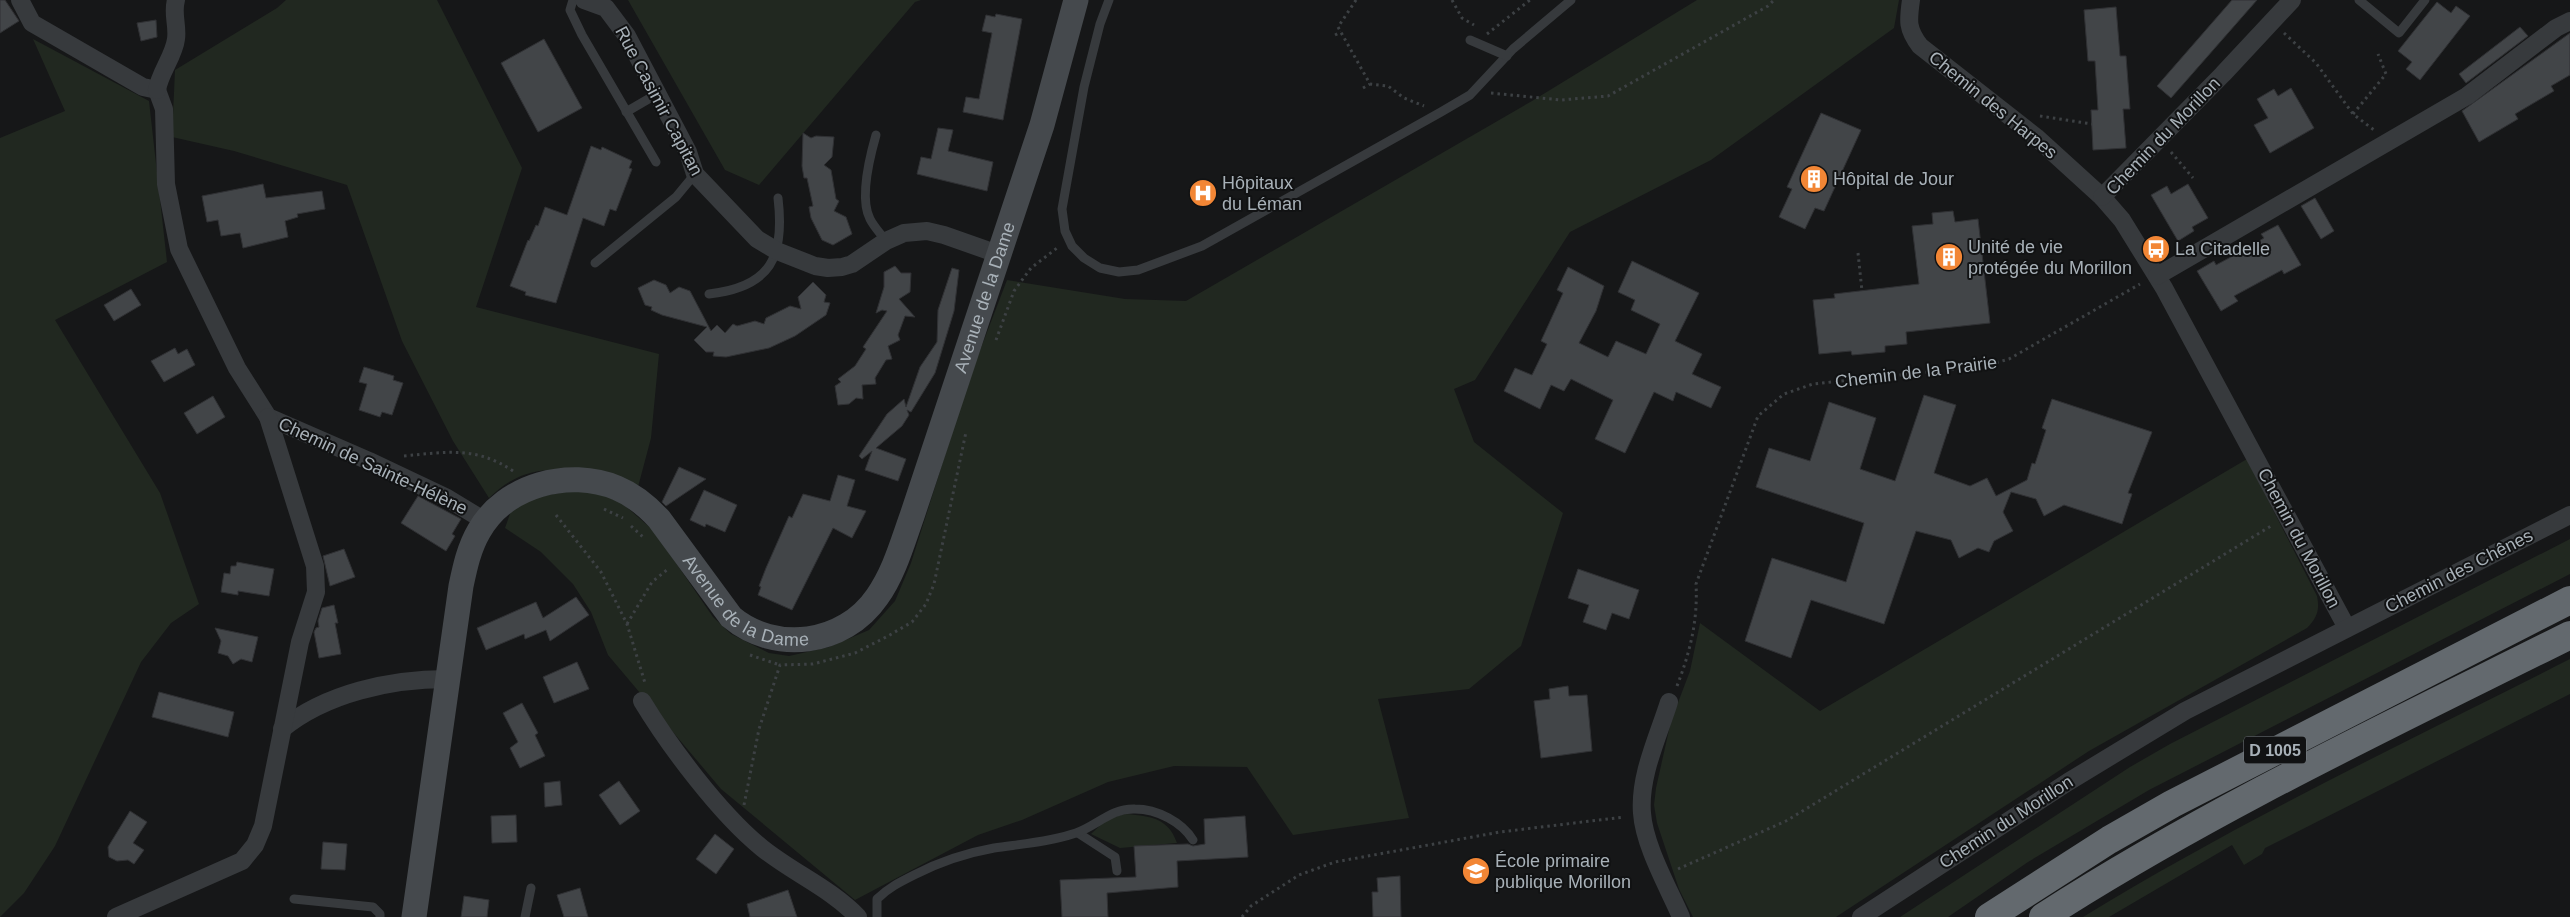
<svg xmlns="http://www.w3.org/2000/svg" width="2570" height="917" viewBox="0 0 2570 917" font-family="Arial,sans-serif">
<rect width="100%" height="100%" fill="#161718"/>
<g fill="#212820">
<path d="M286,0H437L522,168L476,307L659,354L651,438L638,487C597,477 551,458 511,481C503,485 496,492 489,498L453,441L402,341L347,185L234,151L172,137L175,70L277,8Z"/>
<polygon points="628,0 921,0 915,2 759,185 725,170"/>
<polygon points="1697,0 1899,0 1894,28 1711,160 1570,232 1475,380 1454,389 1474,442 1563,513 1521,646 1469,689 1378,699 1409,818 1293,835 1247,767 1174,766 1108,782 1022,820 978,835 855,900 721,789 608,655 591,612 573,584 541,552 505,528 511,511 533,498 575,490 600,494 622,503 654,531 713,617 731,634 769,653 789,656 829,647 869,630 895,601 911,563 969,379 1007,280 1125,299 1186,301 1532,101"/>
<polygon points="33,39 149,101 167,262 55,320 160,493 199,604 171,623 141,662 55,846 24,893 0,917 0,138 65,111"/>
<path d="M2247,459L2317,596C2320,610 2317,618 2307,628L2089,751L1836,917H1693L1679,889L1657,823L1654,805L1656,788L1671,721L1690,671L1700,623L1820,711Z"/>
<polygon points="2570,539 2570,574 2149,790 2028,862 1948,917 1900,917 2130,767 2170,744"/>
<path d="M2570,659V694L2265,848L2262,854L2244,865L2232,845L2109,917H2083C2240,821 2406,742 2570,659Z"/>
<path d="M1125,814C1149,816 1168,817 1177,843L1120,848L1091,834L1107,819Z"/>
</g>
<g fill="#424548" stroke="#303134">
<polygon points="0,0 5,0 19,21 0,33"/>
<polygon points="2232,0 2257,0 2171,98 2157,86"/>
<polygon points="2437,2 2451,13 2456,6 2470,16 2420,80 2406,69 2412,62 2398,51"/>
<polygon points="2116,7 2120,56 2126,56 2130,109 2123,109 2126,148 2093,150 2091,110 2098,110 2095,61 2088,61 2084,10"/>
<polygon points="996,14 1022,19 1003,120 963,112 966,97 979,99 992,33 982,31 986,15 995,17"/>
<polygon points="156,20 157,37 141,41 137,23"/>
<polygon points="2520,27 2528,36 2466,83 2459,74"/>
<polygon points="2570,33 2570,75 2551,86 2554,91 2515,114 2518,119 2479,142 2462,111"/>
<polygon points="544,39 582,108 538,132 501,63"/>
<polygon points="2291,88 2314,128 2270,153 2254,125 2268,118 2257,99 2274,89 2278,96"/>
<polygon points="1821,113 1861,130 1824,211 1815,208 1805,229 1779,217 1792,189 1787,187"/>
<polygon points="938,128 953,130 948,151 993,162 987,191 917,174 921,157 931,159"/>
<polygon points="803,133 811,138 816,136 834,137 832,157 824,165 831,170 836,199 839,201 834,211 846,217 852,234 833,245 822,240 811,218 809,207 813,206 807,178 804,178 802,166"/>
<polygon points="591,146 601,150 602,147 632,161 629,168 632,169 616,211 610,209 604,226 583,218 556,303 525,295 526,292 510,286 528,240 529,241 536,225 538,226 545,207 567,215"/>
<polygon points="263,184 266,198 322,191 325,209 297,214 298,217 285,221 288,237 243,248 240,233 221,236 218,220 207,222 202,196"/>
<polygon points="2188,184 2208,218 2192,227 2194,231 2178,241 2151,195 2167,186 2171,194"/>
<polygon points="2315,198 2334,231 2321,239 2301,206"/>
<polygon points="1953,211 1955,222 1978,219 1990,323 1906,332 1907,344 1885,346 1885,352 1852,355 1851,351 1819,354 1813,300 1835,298 1834,294 1919,284 1912,226 1933,224 1932,213"/>
<polygon points="2278,225 2301,265 2284,274 2282,270 2234,296 2238,301 2221,311 2197,271 2214,261 2216,265 2244,250 2264,238 2261,234"/>
<polygon points="1632,261 1699,293 1675,341 1702,354 1692,374 1721,387 1711,408 1676,392 1673,401 1654,392 1625,453 1595,439 1613,400 1571,379 1564,391 1551,385 1540,409 1504,391 1515,368 1532,375 1547,344 1541,341 1563,293 1557,290 1568,267 1604,286 1596,311 1579,343 1608,357 1616,341 1646,354 1660,324 1631,310 1635,300 1618,292"/>
<polygon points="895,266 901,273 911,273 910,292 899,299 915,317 905,316 898,335 900,340 888,346 892,359 886,360 875,378 876,384 862,385 863,399 856,398 849,404 838,405 835,386 841,382 838,379 855,366 866,349 863,347 887,311 882,310 876,313 884,287 884,272"/>
<polygon points="952,268 959,270 954,311 935,373 911,412 907,410 909,415 902,426 876,448 906,459 898,481 865,470 872,451 862,459 859,456 887,414 904,399 906,407 920,367 937,342 938,310"/>
<polygon points="654,280 666,285 670,293 679,287 690,291 711,331 717,325 725,333 733,324 737,326 755,321 764,324 766,318 790,306 801,309 798,297 813,282 826,295 824,302 830,303 826,315 795,336 769,348 726,357 713,356 714,352 706,352 694,340 707,327 662,315 651,310 652,307 645,305 638,288"/>
<polygon points="131,289 141,305 114,321 104,305"/>
<polygon points="175,348 178,354 187,349 195,365 164,382 151,361"/>
<polygon points="364,367 394,376 393,380 403,383 392,415 382,412 380,417 359,410 367,384 359,382"/>
<polygon points="1924,395 1956,405 1934,473 1970,486 1987,478 1996,496 2027,480 2032,463 2035,464 2046,430 2042,428 2052,399 2152,432 2128,493 2132,494 2122,524 2064,505 2044,516 2036,499 2011,492 2003,512 2013,531 1994,541 1989,552 1978,548 1959,558 1951,540 1916,531 1884,624 1811,600 1791,658 1745,641 1772,558 1846,582 1864,523 1756,487 1769,448 1810,461 1829,402 1876,418 1860,469 1895,481"/>
<polygon points="213,396 225,417 197,434 184,413"/>
<polygon points="679,467 706,479 666,506 662,502"/>
<polygon points="838,475 855,480 847,506 866,511 852,538 833,528 792,610 758,595 761,587 759,586 766,568 789,516 792,518 803,494 830,501"/>
<polygon points="704,490 737,505 725,532 706,524 705,527 690,520"/>
<polygon points="418,496 461,519 452,534 455,536 446,551 401,523"/>
<polygon points="344,549 355,577 330,586 323,556"/>
<polygon points="237,562 274,569 269,596 238,591 238,595 221,592 224,573 230,574 231,566 236,566"/>
<polygon points="1578,569 1639,590 1629,619 1612,613 1606,630 1583,622 1589,605 1568,598"/>
<polygon points="576,597 589,615 550,641 546,630 525,639 524,634 486,650 477,628 536,602 543,618"/>
<polygon points="334,605 338,623 335,623 341,654 319,658 314,632 316,628 319,627 318,621 322,608"/>
<polygon points="215,628 258,637 252,662 241,659 233,664 228,656 218,653 221,641"/>
<polygon points="577,662 589,689 554,703 543,677"/>
<polygon points="1568,686 1569,696 1587,695 1592,751 1541,758 1534,701 1550,699 1549,689"/>
<polygon points="159,692 234,712 228,737 152,717"/>
<polygon points="522,703 538,733 535,735 545,756 520,768 510,748 518,742 503,713"/>
<polygon points="560,781 562,805 545,807 544,783"/>
<polygon points="619,781 640,811 620,825 599,795"/>
<polygon points="130,811 147,822 133,843 144,850 134,864 128,860 117,861 109,857 108,847"/>
<polygon points="516,815 517,842 492,843 491,816"/>
<polygon points="1245,816 1248,857 1177,861 1178,887 1107,893 1108,917 1062,917 1060,880 1136,877 1134,846 1188,844 1193,846 1205,844 1204,819"/>
<polygon points="715,834 734,849 716,874 696,859"/>
<polygon points="323,842 347,844 345,870 321,869"/>
<polygon points="1400,876 1401,917 1373,917 1372,892 1378,892 1377,878"/>
<polygon points="580,888 588,917 564,917 557,895"/>
<polygon points="788,890 797,917 750,917 747,904"/>
<polygon points="464,896 489,900 487,917 461,917"/>
</g>
<g fill="none" stroke-linecap="round" stroke-linejoin="round">
<g stroke="#3d4144" stroke-width="3" stroke-dasharray="2.5 4" stroke-linecap="butt">
<polyline points="1356,0 1338,27 1370,84 1388,86 1404,98 1424,106"/>
<polyline points="1452,0 1462,18 1474,25"/>
<polyline points="2284,33 2316,63 2353,114 2374,130"/>
<polyline points="1487,34 1530,0"/>
<polyline points="1335,35 1341,32"/>
<polyline points="1363,88 1370,84"/>
<polyline points="1491,93 1561,100 1608,96 1768,6 1774,0"/>
<polyline points="2353,114 2386,74 2378,54"/>
<polyline points="2040,116 2092,124"/>
<polyline points="2171,152 2193,178"/>
<polyline points="1858,253 1862,291"/>
<polyline points="996,340 1014,291 1031,268 1057,248"/>
<path d="M404,456C446,452 476,446 513,471"/>
<polyline points="604,509 623,518"/>
<polyline points="556,515 601,572 627,624 645,683"/>
<polyline points="631,526 643,537"/>
<polyline points="627,624 652,582 668,569"/>
<polyline points="750,655 780,665"/>
<path d="M1677,686C1690,652 1698,621 1696,584L1758,416L1784,394L1813,384L1985,366L2009,359L2140,284"/>
<polyline points="744,805 759,729 780,665 813,664 855,653 888,636 912,622 926,604 934,584 966,432"/>
<polyline points="1678,869 1786,821 2271,526"/>
<polyline points="1242,917 1251,906 1299,875 1335,862 1500,832 1624,817"/>
</g>
<g stroke="#373a3d" stroke-width="9">
<polyline points="573,0 570,10 582,35 656,162"/>
<polyline points="1109,0 1100,24 1084,87 1062,209 1065,231 1072,246 1084,258 1100,268 1119,272 1138,270 1202,246 1441,112 1470,95 1513,49 1571,0"/>
<polyline points="2359,0 2399,33 2425,0"/>
<polyline points="1470,40 1507,56"/>
<polyline points="626,112 657,94"/>
<path d="M876,135C870,156 859,198 870,219C874,227 881,234 886,241"/>
<polyline points="595,263 676,197 695,174"/>
<path d="M709,294C771,287 785,257 778,198"/>
<polyline points="1078,833 1115,857 1117,871"/>
<polyline points="294,899 373,907 380,914 380,917"/>
<polyline points="525,917 531,888"/>
<path d="M877,917V899C888,888 900,882 914,875C939,862 966,853 994,848C1021,844 1049,842 1076,833C1097,826 1111,808 1135,809C1157,809 1182,822 1193,840"/>
</g>
<g stroke="#373a3d" stroke-width="18">
<polyline points="20,0 32,23 143,87 157,90"/>
<polyline points="584,0 606,8 627,36 688,152 695,174 757,239 777,251 815,266 828,268 842,267 852,264 886,241 904,233 927,231 944,235 998,254"/>
<path d="M1911,0C1908,21 1907,29 1920,46L2036,137L2102,197L2122,220L2164,288L2347,628"/>
<polyline points="157,90 164,109 166,184 179,249 237,368 268,417 369,461 447,498 485,521"/>
<path d="M157,90C160,72 174,56 176,39C178,25 172,14 176,0"/>
<polyline points="2102,197 2223,74 2292,0"/>
<polyline points="2157,276 2467,96 2556,28 2570,21"/>
<path d="M642,701C670,747 720,814 762,848C793,873 830,888 858,917"/>
<path d="M1669,702C1658,737 1639,776 1642,813C1644,845 1668,887 1681,917"/>
<path d="M282,729C326,693 391,679 447,679"/>
<polyline points="116,917 242,861 255,845 263,826 300,642 316,592 315,566 268,417"/>
<polyline points="1861,917 2068,782 2185,711 2570,515"/>
</g>
<path stroke="#45494d" stroke-width="25" id="s1" d="M414,917L461,586C465,567 469,548 479,531C505,485 569,468 617,488C634,495 647,506 659,519L731,617C775,654 844,645 877,597C894,573 902,544 912,516L1042,125L1076,0"/>
<g stroke="#63696e" stroke-width="28">
<polyline points="1989,917 2109,840 2172,804 2570,600"/>
<path d="M2043,917C2211,809 2392,724 2570,635"/>
</g>
</g>
<defs>
<symbol id="building-disc" viewBox="-11 -11 22 22"><circle r="9.5" fill="#f28635" stroke="#111213"/><path d="M-4-6H4V6H1V3H-1V6H-4ZM-2.5-4.3h1.7v1.8h-1.7ZM.8-4.3h1.7v1.8H.8ZM-2.5-1h1.7V.8h-1.7ZM.8-1h1.7V.8H.8Z" fill="#fff"/></symbol>
<symbol id="hospital-disc" viewBox="-11 -11 22 22"><circle r="9.5" fill="#f28635" stroke="#111213"/><path d="M-5-5h3v3.5h4V-5h3V5h-3V1.5h-4V5h-3Z" fill="#fff"/></symbol>
<symbol id="bus-disc" viewBox="-11 -11 22 22"><circle r="9.5" fill="#f28635" stroke="#111213"/><path d="M-5-6H5V4H4V6H2V4H-2V6H-4V4H-5ZM-3.5-4V0h7V-4ZM-3.5 1.2v1.5H-2V1.2ZM2 1.2v1.5H3.5V1.2Z" fill="#fff"/></symbol>
<symbol id="school-disc" viewBox="-11 -11 22 22"><circle r="9.5" fill="#f28635" stroke="#111213"/><path d="M0-5L7-2L0 1L-7-2ZM-4 1L0 2.5L4 1V4Q0 6-4 4Z" fill="#fff"/></symbol>
</defs>
<g fill-rule="evenodd">
<use href="#building-disc" x="1798" y="163" width="32" height="32"/>
<use href="#hospital-disc" x="1187" y="177" width="32" height="32"/>
<use href="#bus-disc" x="2140" y="233" width="32" height="32"/>
<use href="#building-disc" x="1933" y="241" width="32" height="32"/>
<use href="#school-disc" x="1460" y="855" width="32" height="32"/>
</g>
<g text-anchor="middle" stroke-width="4" stroke-linejoin="round" paint-order="stroke">
<rect fill="#111213" stroke="#7b8186" stroke-width="1" x="2244" y="736.5" width="62" height="27" rx="4"/>
<g font-size="16" font-weight="bold" fill="#a8b1b8">
<text x="2275" y="756">D 1005</text>
</g>
<g font-size="18" fill="#a8b1b8" stroke="#111213">
<text transform="translate(659 101) rotate(62)" y="6">Rue Casimir Capitan</text>
<text transform="translate(1993 105) rotate(39)" y="6">Chemin des Harpes</text>
<text transform="translate(2163 136) rotate(-46)" y="6">Chemin du Morillon</text>
<text dy="6" stroke="none"><textPath href="#s1" startOffset="1208">Avenue de la Dame</textPath></text>
<text transform="translate(1916 372) rotate(-7)" y="6">Chemin de la Prairie</text>
<text transform="translate(373 466) rotate(25)" y="6">Chemin de Sainte-Hélène</text>
<text transform="translate(2299 538) rotate(62)" y="6">Chemin du Morillon</text>
<text transform="translate(2459 571) rotate(-27)" y="6">Chemin des Chênes</text>
<text dy="6" stroke="none"><textPath href="#s1" startOffset="728">Avenue de la Dame</textPath></text>
<text transform="translate(2006 822) rotate(-33)" y="6">Chemin du Morillon</text>
</g>
<g font-size="18" fill="#a8b1b8" stroke="#111213" text-anchor="start">
<text x="1833" y="185">Hôpital de Jour</text>
<text x="1222" y="189">Hôpitaux<tspan x="1222" dy="21">du Léman</tspan></text>
<text x="1968" y="253">Unité de vie<tspan x="1968" dy="21">protégée du Morillon</tspan></text>
<text x="2175" y="255">La Citadelle</text>
<text x="1495" y="867">École primaire<tspan x="1495" dy="21">publique Morillon</tspan></text>
</g>
</g>
</svg>
